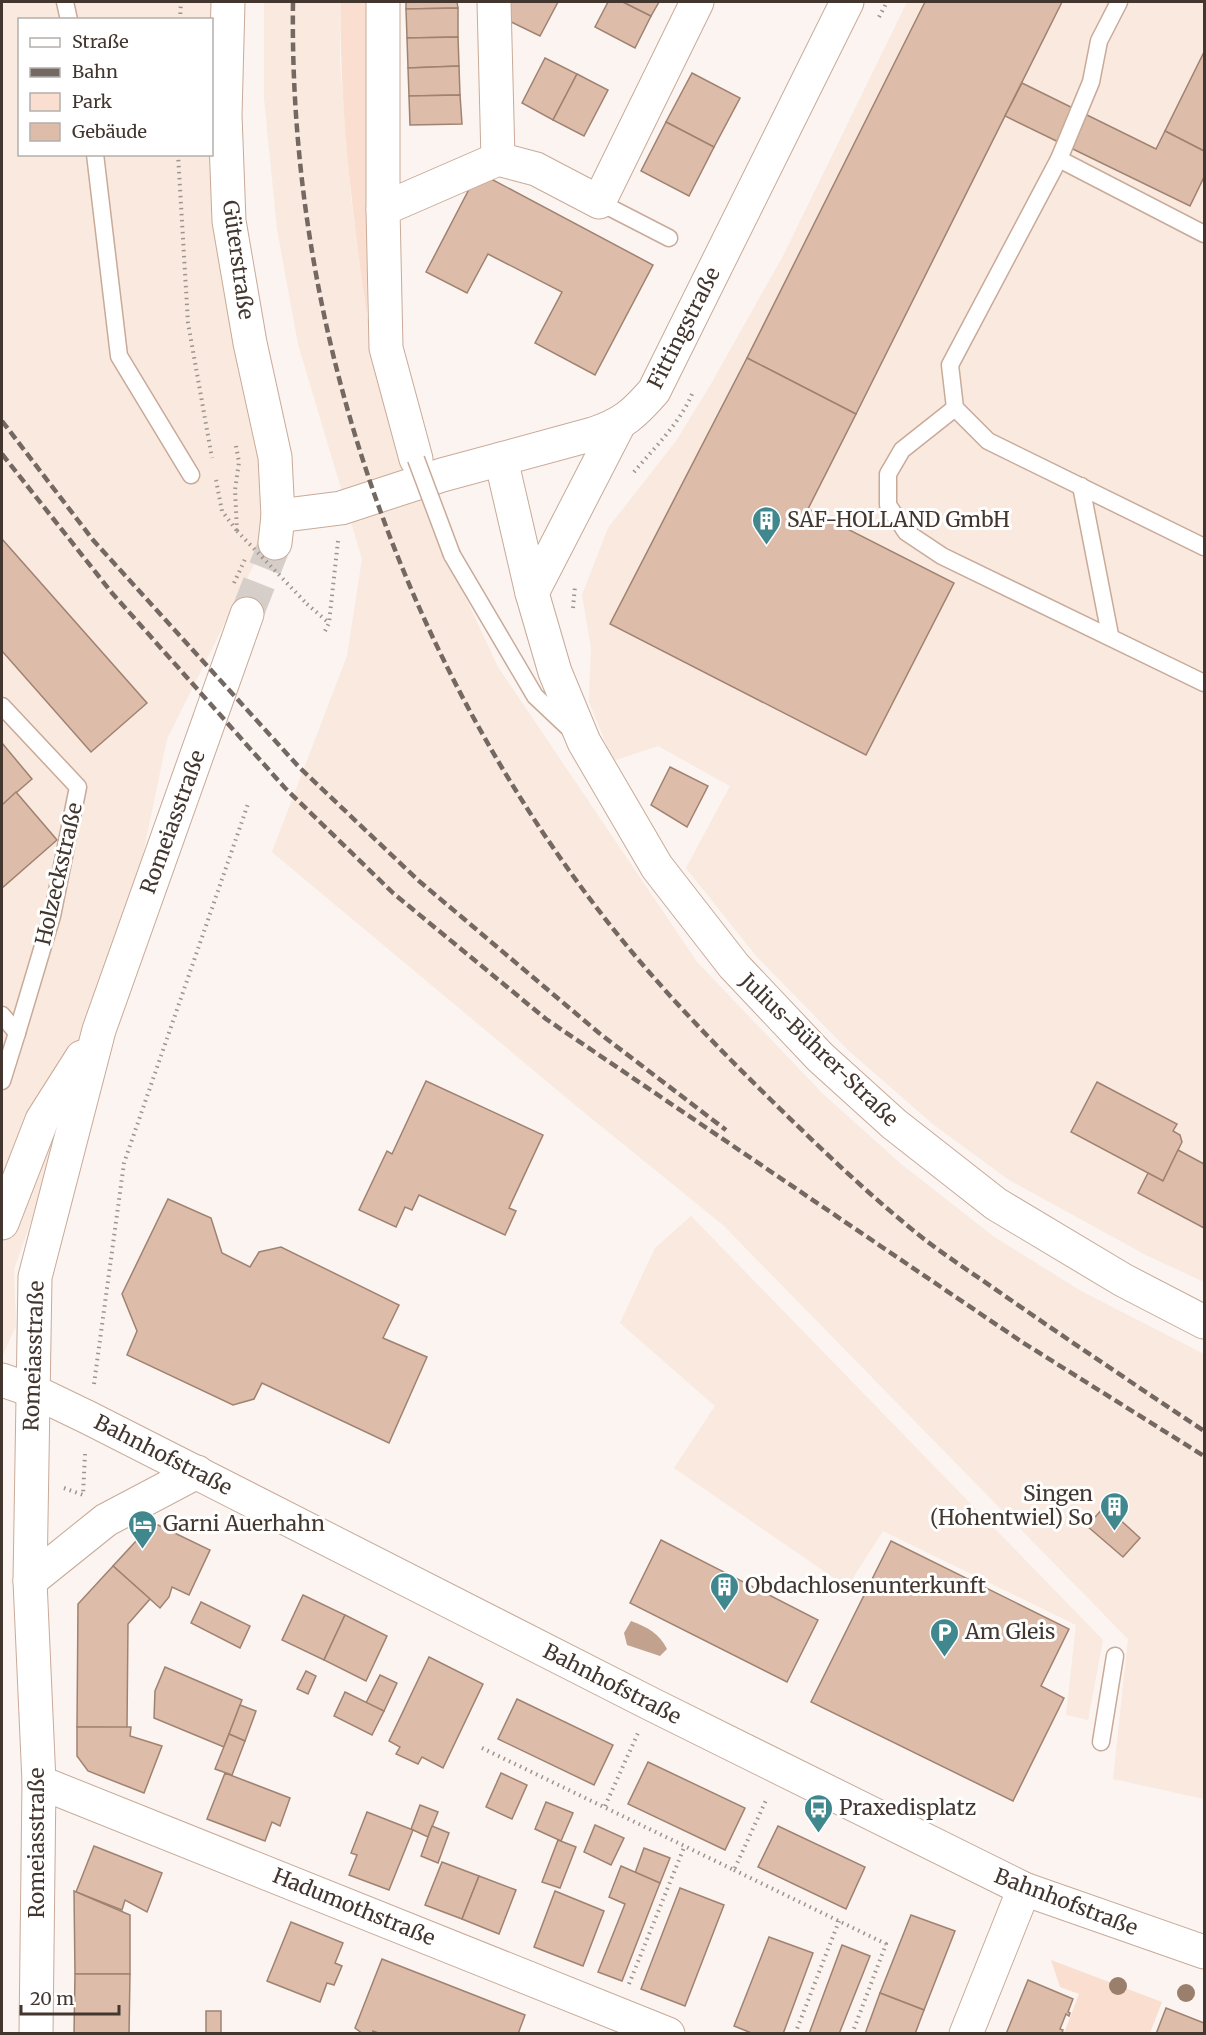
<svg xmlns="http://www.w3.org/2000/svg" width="1206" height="2035" viewBox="0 0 1206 2035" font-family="Merriweather,serif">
<rect width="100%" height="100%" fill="#fbf4f0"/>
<g fill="#f9e9df" fill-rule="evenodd">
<path d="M2,2H228L225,115L278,516L167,739L116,983L14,1269L16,1326L2,1357ZM20,20H212V154H20Z"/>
<polygon points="264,2 341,2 340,63 351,198 367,316 398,429 444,551 498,667 697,962 822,1093 901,1164 993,1236 1081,1291 1204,1354 1204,1799 1113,1779 1128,1639 723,1225 580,1109 272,852 347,656 362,559 298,344 277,229 264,98"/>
<polygon points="907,2 1204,2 1204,1282 1146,1255 1009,1180 934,1125 849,1051 757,957 686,868 730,786 658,746 613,761 589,702 591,648 582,595 608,528 676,441 711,384 783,256"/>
<polygon points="691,1216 1103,1640 1088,1720 1066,1715 1076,1625 883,1531 847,1587 674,1468 715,1406 620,1323 655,1248"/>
</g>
<g fill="#fadfd0">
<path d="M341,2H366L367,316C352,211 339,107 341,2Z"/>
<polygon points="1051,1960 1162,2002 1150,2033 1064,2033 1079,1994 1060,1987"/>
</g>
<path fill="#c2a18e" d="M631,1621C647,1627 659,1633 667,1649L660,1656L627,1645L624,1633Z"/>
<g fill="#ddbca9" stroke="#a08271" stroke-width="1.5">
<polygon points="406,2 457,2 458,8 406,9"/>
<polygon points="509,2 558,2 540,36 501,17"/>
<polygon points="608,2 623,2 651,16 635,48 595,27"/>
<polygon points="623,2 659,2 651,16"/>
<polygon points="925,2 1062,2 856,414 747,358"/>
<polygon points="458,8 458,37 407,38 406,9"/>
<polygon points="458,37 459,66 408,68 407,38"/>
<polygon points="1204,52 1204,151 1165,131"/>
<polygon points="545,58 577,74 553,120 522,103"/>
<polygon points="459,66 460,95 409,96 408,68"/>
<polygon points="692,73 740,98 714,147 666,122"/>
<polygon points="577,74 608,90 584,136 553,120"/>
<polygon points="1022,83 1156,149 1165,131 1204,151 1204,177 1190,206 1005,116"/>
<polygon points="460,95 462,124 410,125 409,96"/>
<polygon points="666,122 714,147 689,196 641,171"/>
<polygon points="478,172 653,265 595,375 535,343 562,292 488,254 467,293 426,272"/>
<polygon points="747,358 856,414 808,509 954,583 866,755 610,624"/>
<polygon points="2,539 147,703 91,752 2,651"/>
<polygon points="2,743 32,779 2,805"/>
<polygon points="670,767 708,786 687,827 651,805"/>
<polygon points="16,792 57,840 2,888 2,805"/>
<polygon points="426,1081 543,1135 509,1208 516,1211 505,1235 419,1195 412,1210 405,1207 396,1227 359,1210 387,1151 392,1154"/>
<polygon points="1097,1082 1177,1124 1173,1131 1180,1135 1182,1142 1163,1181 1071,1132"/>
<polygon points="1178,1150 1204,1164 1204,1228 1138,1193 1148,1173 1163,1181"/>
<polygon points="168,1199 211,1218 222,1253 250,1267 259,1252 281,1247 399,1305 383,1338 427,1357 389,1443 262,1383 254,1399 233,1405 127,1355 137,1331 122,1294"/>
<polygon points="1105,1506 1140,1538 1123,1557 1087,1526"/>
<polygon points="158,1525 210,1550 189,1595 172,1587 169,1597 160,1608 113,1566 149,1527"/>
<polygon points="661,1540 818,1620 787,1682 630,1603"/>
<polygon points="891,1541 1069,1629 1041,1686 1064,1698 1013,1801 811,1702"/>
<polygon points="113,1566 150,1599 128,1624 127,1728 77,1727 78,1604"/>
<polygon points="303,1595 345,1615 324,1660 282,1640"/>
<polygon points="201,1602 250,1626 240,1648 191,1623"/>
<polygon points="345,1615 387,1636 366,1681 324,1660"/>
<polygon points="429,1657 483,1684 443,1768 422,1757 418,1764 396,1754 400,1747 389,1741"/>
<polygon points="165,1667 242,1700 224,1747 154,1718 155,1691"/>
<polygon points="306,1671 316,1676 308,1694 297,1689"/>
<polygon points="380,1675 397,1683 384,1711 366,1703"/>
<polygon points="345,1692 384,1711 372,1735 334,1716"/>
<polygon points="517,1699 613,1745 594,1785 498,1739"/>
<polygon points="240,1705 256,1711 245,1741 229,1734"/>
<polygon points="77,1727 131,1727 130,1736 162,1746 144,1793 88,1771 77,1756"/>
<polygon points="229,1734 245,1741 232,1775 215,1769"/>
<polygon points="648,1762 745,1808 725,1850 628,1804"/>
<polygon points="225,1773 290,1798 280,1826 272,1822 265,1841 207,1819"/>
<polygon points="501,1773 527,1785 512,1819 486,1807"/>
<polygon points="546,1802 573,1813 561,1841 535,1829"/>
<polygon points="420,1805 438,1812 428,1837 411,1829"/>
<polygon points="367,1812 413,1830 389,1890 349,1875 357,1855 351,1853"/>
<polygon points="595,1825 624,1838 611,1865 584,1852"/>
<polygon points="432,1826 449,1833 438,1863 421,1856"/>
<polygon points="778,1826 865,1867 846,1909 758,1867"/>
<polygon points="558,1840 576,1847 560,1888 542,1882"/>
<polygon points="94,1846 162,1873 147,1912 125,1900 122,1910 76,1892"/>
<polygon points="644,1848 670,1858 660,1883 635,1873"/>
<polygon points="442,1862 479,1876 462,1919 425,1905"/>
<polygon points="621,1866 660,1883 622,1981 598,1972 625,1904 609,1897"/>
<polygon points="479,1876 516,1890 499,1934 462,1919"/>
<polygon points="680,1888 724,1905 685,2006 641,1989"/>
<polygon points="74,1891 130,1915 130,1974 75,1974"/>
<polygon points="555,1891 604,1911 583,1966 534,1947"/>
<polygon points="911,1915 955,1931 924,2010 880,1993"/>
<polygon points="291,1922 343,1943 335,1963 342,1966 334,1985 327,1983 320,2002 267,1981"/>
<polygon points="769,1937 813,1953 783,2034 754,2034 734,2026"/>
<polygon points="842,1945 870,1956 839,2034 809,2034"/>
<polygon points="382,1959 525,2015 518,2034 381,2034 373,2031 372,2034 363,2034 355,2028"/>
<polygon points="75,1974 130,1974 129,2034 74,2034"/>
<polygon points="1028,1980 1073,1999 1068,2012 1070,2013 1069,2016 1066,2014 1060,2029 1063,2030 1062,2033 1006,2034"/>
<polygon points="880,1993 924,2010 915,2034 865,2034"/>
<polygon points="1166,2008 1204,2023 1204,2034 1156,2034"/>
<rect x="206" y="2011" width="15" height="23"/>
</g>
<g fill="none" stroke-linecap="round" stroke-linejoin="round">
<polyline stroke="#d6cec9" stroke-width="33" stroke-dasharray="33 16" stroke-linecap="butt" points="247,614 275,543"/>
<defs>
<g id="service">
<polyline points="65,2 69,20"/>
<polyline points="1119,2 1099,41 1091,82 1059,159 950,365 955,408 988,441 1204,547"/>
<polyline points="95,154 119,356 191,475"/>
<polyline points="1059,159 1204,234"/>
<polyline points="599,202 669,238"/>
<polyline points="955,408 902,450 888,474 888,505 906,532 942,556 1204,683"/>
<polyline points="1081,486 1110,635"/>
<polyline points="452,555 535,696 571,730"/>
<polyline points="2,706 78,787 52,916 17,1033"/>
<polyline points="2,1015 17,1033 2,1081"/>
<polyline points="1101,1742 1115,1656"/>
</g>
<g id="minor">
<polyline points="228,2 225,115 229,221 250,343 275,457 278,516 275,543"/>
<polyline points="383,2 383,209"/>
<polyline points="494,2 498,159"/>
<polyline points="416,459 386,348 383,209 498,159 536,169 599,202 697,2"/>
<polyline points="501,459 532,593 555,672 584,742 657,867 734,966 820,1057 894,1124 996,1204 1123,1280 1204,1322"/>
<path d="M278,516L341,508L442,475L593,434C623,424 634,414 654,391L847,2"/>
<polyline points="532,593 618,426"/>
<polyline points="2,1223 42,1120 82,1057"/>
<polyline points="30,1581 106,1520 197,1472"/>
<polyline points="39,1782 668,2034"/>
<polyline points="36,2034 39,1782 30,1581 35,1277 99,1030 247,614"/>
<polyline points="966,2034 1024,1889"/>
</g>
<polyline id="tertiary" points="2,1380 31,1390 89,1418 653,1705 1024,1889 1204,1952"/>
</defs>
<use href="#service" stroke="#c9aa98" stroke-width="19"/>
<use href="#minor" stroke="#c9aa98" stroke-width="35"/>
<use href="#tertiary" stroke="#c9aa98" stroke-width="35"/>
<g stroke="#9e948e" stroke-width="4" stroke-dasharray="1.5 4.5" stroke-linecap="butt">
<polyline points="879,17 887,2"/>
<polyline points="180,20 181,2"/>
<polyline points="178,154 188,323 212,458"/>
<polyline points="236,446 239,462 235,490 237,531"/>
<path d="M634,472C655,447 680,423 693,392"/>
<polyline points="216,480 222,511 237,531"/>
<polyline points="234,583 246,557"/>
<polyline points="307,604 329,623"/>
<polyline points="573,608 575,586"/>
<polyline points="325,631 329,623 338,541"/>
<polyline points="94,1384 124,1163 248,804"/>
<polyline points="64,1488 83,1495 85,1454"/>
<polyline points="482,1748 734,1870 767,1798"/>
<polyline points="605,1806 638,1733"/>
<polyline points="734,1870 886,1944 852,2034"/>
<polyline points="629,1984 685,1845"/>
<polyline points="795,2034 839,1921"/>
</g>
<use href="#service" stroke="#fff" stroke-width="16"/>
<use href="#minor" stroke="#fff" stroke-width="33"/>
<use href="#tertiary" stroke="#fff" stroke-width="33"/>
<g stroke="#746862" stroke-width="4.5" stroke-dasharray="9 4.5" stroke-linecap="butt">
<path d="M293,2C288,329 403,658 603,916C654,982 712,1042 772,1101C821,1149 870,1196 924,1239C950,1259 978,1277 1005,1296C1071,1342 1137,1386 1204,1431"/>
<polyline points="2,421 93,540 299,767 419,881 599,1033 726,1130"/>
<polyline points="2,454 112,593 285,788 393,893 546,1019 1022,1342 1204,1456"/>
</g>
<defs>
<polyline id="service-bridge" points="416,459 452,555"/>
</defs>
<use href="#service-bridge" stroke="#c9aa98" stroke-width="19" stroke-linecap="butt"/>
<polyline stroke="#9e948e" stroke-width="4" stroke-dasharray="1.5 4.5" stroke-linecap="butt" points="237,531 307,604"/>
<use href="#service-bridge" stroke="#fff" stroke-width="16"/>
</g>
<g fill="#9a7f6c">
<circle cx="1118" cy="1986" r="9"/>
<circle cx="1186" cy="1993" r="9"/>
</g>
<defs>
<symbol id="building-pin" viewBox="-11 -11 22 30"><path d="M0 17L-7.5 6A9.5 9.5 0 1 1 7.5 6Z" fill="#41888e" stroke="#fff"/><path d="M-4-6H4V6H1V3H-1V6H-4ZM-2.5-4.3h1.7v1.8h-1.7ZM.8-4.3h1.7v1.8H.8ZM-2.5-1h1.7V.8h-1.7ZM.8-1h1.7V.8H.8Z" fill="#fff"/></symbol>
<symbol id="hotel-pin" viewBox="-11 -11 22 30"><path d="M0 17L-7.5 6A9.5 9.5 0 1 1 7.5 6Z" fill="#41888e" stroke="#fff"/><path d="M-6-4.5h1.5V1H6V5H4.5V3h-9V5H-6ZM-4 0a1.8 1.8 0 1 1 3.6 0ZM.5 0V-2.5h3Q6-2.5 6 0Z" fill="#fff"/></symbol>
<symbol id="parking-pin" viewBox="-11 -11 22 30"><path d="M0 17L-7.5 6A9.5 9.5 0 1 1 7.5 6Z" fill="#41888e" stroke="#fff"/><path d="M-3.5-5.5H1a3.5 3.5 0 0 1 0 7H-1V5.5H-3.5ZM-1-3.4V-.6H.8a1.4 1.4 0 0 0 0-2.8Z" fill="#fff"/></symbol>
<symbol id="bus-pin" viewBox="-11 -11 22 30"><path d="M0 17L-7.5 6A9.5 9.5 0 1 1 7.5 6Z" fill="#41888e" stroke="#fff"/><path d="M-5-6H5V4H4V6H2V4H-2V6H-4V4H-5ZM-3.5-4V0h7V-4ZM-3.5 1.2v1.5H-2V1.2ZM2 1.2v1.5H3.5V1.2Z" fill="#fff"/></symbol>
</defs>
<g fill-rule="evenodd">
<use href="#building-pin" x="750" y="504" width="33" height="45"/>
<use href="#building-pin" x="1098" y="1490" width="33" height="45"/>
<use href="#hotel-pin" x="126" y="1508" width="33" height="45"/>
<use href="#building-pin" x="708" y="1570" width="33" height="45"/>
<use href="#parking-pin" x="928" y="1616" width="33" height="45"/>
<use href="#bus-pin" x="802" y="1792" width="33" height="45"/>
</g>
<g text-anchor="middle" stroke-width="6" stroke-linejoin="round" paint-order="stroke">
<g font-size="21" fill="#43362f" stroke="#fff">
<text transform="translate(238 260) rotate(82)" y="7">Güterstraße</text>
<text transform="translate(684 328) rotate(-63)" y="7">Fittingstraße</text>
<text transform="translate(173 822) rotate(-70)" y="7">Romeiasstraße</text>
<text transform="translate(59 874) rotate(-77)" y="7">Holzeckstraße</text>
<text transform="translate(819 1050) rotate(44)" y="7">Julius-Bührer-Straße</text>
<text transform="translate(34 1356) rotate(-88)" y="7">Romeiasstraße</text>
<text transform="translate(163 1455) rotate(27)" y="7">Bahnhofstraße</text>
<text transform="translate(612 1684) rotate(27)" y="7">Bahnhofstraße</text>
<text transform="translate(37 1843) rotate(-90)" y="7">Romeiasstraße</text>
<text transform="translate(1066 1902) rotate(21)" y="7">Bahnhofstraße</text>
<text transform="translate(354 1907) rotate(22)" y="7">Hadumothstraße</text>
</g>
<g font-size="21" fill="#43362f" stroke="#fff" text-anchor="start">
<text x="787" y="527">SAF-HOLLAND GmbH</text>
<text x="1093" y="1501" text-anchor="end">Singen<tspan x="1093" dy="24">(Hohentwiel) So</tspan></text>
<text x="163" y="1531">Garni Auerhahn</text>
<text x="745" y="1593">Obdachlosenunterkunft</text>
<text x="965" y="1639">Am Gleis</text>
<text x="839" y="1815">Praxedisplatz</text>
</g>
</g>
<rect width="1206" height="2035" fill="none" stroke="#43362f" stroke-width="6"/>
<rect x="18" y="18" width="195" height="138" fill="#ffffff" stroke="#b4afac" stroke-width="1.5"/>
<rect x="30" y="38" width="30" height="9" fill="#ffffff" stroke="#b4afac" stroke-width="1.5"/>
<text x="72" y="48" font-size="18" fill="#43362f">Straße</text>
<rect x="30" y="68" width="30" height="9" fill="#746862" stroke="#b4afac" stroke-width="1.5"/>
<text x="72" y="78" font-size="18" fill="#43362f">Bahn</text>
<rect x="30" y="93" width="30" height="18" fill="#fadfd0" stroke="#b4afac" stroke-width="1.5"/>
<text x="72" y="108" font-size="18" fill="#43362f">Park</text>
<rect x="30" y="123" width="30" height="18" fill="#ddbca9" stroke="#b4afac" stroke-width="1.5"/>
<text x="72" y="138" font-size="18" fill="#43362f">Gebäude</text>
<path d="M21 2005v9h98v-9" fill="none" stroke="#43362f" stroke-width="3"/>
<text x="30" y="2005" font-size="18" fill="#43362f" stroke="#ffffff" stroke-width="4.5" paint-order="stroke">20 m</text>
</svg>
